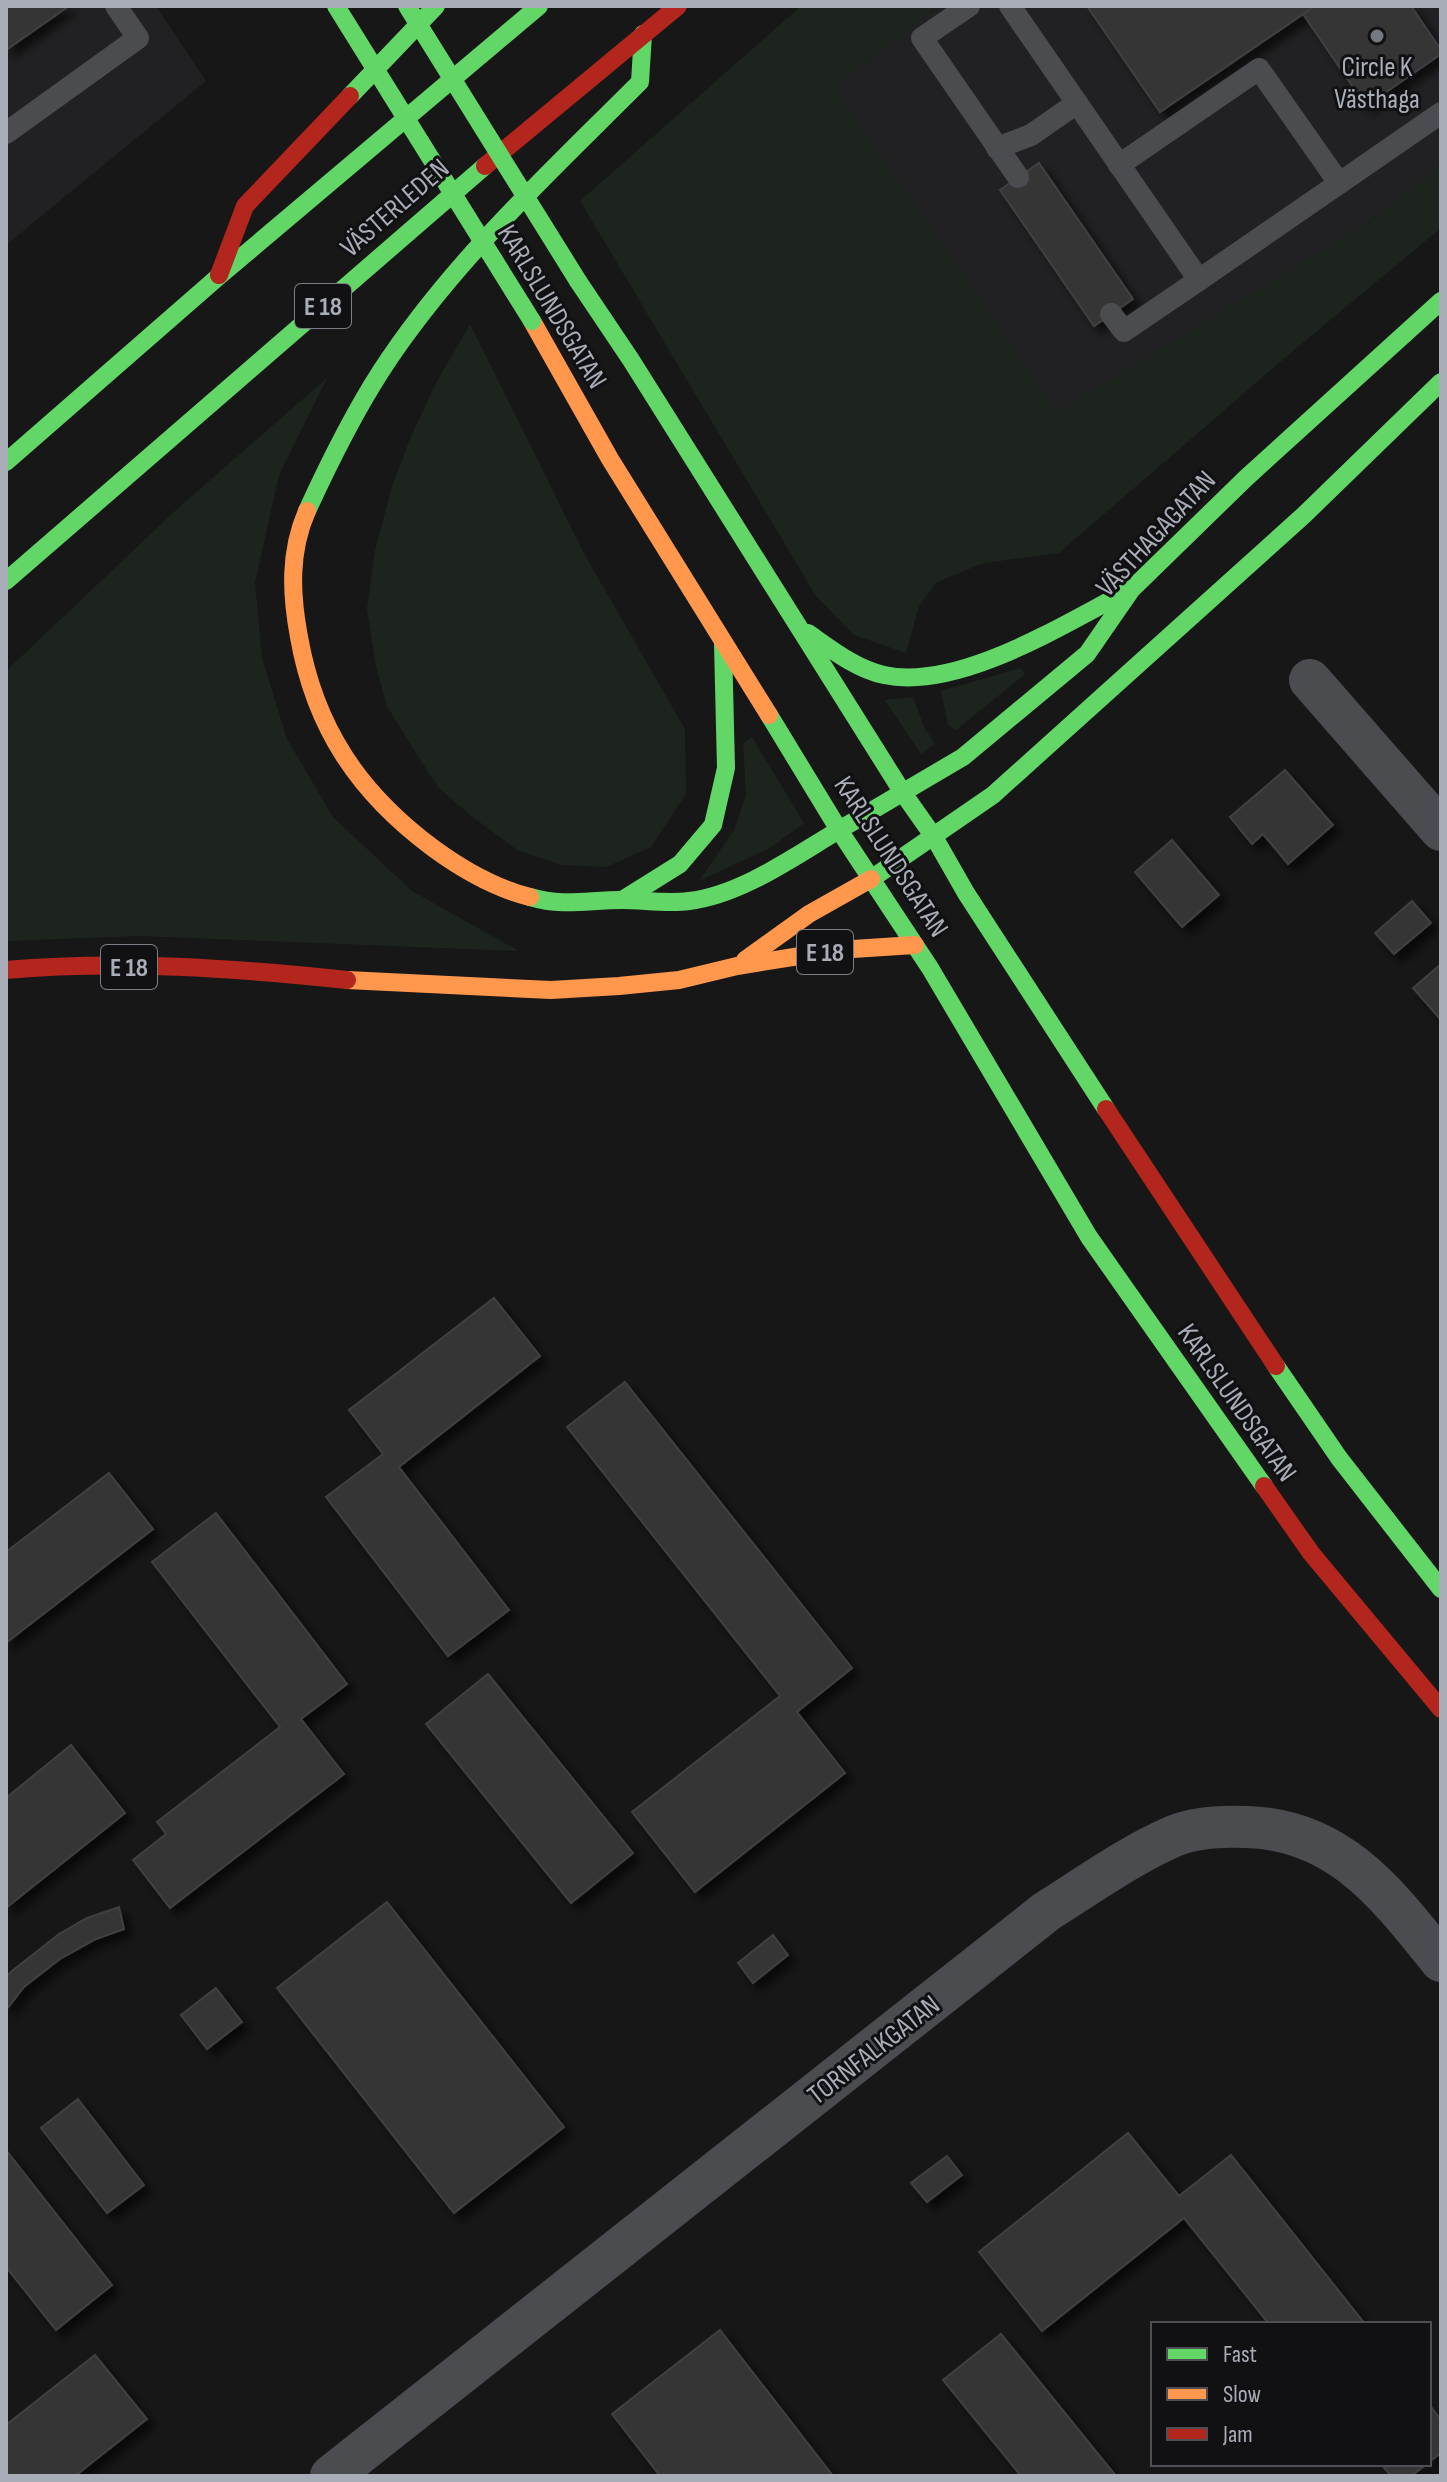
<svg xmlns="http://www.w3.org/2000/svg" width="1447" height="2482" viewBox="0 0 1447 2482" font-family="'Sofia Sans Condensed',sans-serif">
<defs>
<filter id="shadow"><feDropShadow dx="7" dy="7" stdDeviation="4" flood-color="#0009"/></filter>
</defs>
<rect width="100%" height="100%" fill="#171717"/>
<g fill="#212123">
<polygon points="6,6 156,6 206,81 6,245"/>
<polygon points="939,6 1441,6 1441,165 1366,224 1057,412 834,86"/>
</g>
<g fill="#1d241e">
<polygon points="801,6 939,6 834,86 1057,412 1366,224 1441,165 1441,228 1287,356 1059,553 984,563 937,582 919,606 906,653 854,635 816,596 580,201"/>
<polygon points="470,324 587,559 685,729 686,794 651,847 606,867 562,865 517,850 470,815 438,787 414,750 387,706 376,667 367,609 375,551 391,490 409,441 436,383"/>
<polygon points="327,378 279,475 255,583 262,658 287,739 333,817 412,891 519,951 139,936 6,941 6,671 177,509"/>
<polygon points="1021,668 1025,674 956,730 948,725 941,691"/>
<polygon points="913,697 924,727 935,744 921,754 885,700"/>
<polygon points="752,737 804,823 770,848 699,881 734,830 746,795 743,743"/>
</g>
<g fill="#353536" stroke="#3f4043" stroke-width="2" filter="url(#shadow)">
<polygon points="6,6 69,6 6,50"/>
<polygon points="1087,6 1315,6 1160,112"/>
<polygon points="1315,6 1411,6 1441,50 1441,54 1366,106 1303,14"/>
<polygon points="1039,163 1133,299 1094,326 1000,190"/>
<polygon points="1285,770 1333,825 1288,864 1263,834 1252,844 1230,817"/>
<polygon points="1172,840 1219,895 1182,927 1135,872"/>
<polygon points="1412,901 1431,923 1394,954 1375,933"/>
<polygon points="1441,964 1441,1020 1413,988"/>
<polygon points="494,1298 540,1356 399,1467 509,1610 448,1656 326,1497 383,1454 349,1410"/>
<polygon points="625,1382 852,1668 797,1712 845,1773 695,1892 632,1812 780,1696 567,1427"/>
<polygon points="109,1473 153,1529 6,1643 6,1552"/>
<polygon points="216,1513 347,1684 301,1719 344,1774 170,1908 133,1860 166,1834 157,1822 280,1727 152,1562"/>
<polygon points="488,1674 633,1853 571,1903 426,1724"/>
<polygon points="71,1745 125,1813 6,1908 6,1798"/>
<polygon points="387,1902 564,2127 454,2213 277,1988"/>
<polygon points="119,1907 124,1929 96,1939 60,1959 24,1987 6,2010 6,1977 12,1971 59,1934 87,1918"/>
<polygon points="773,1935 788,1955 753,1983 738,1963"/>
<polygon points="216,1988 242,2022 207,2049 181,2015"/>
<polygon points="78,2099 144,2185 107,2213 41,2128"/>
<polygon points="1128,2133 1179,2196 1231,2155 1365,2324 1269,2324 1184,2218 1042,2331 979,2252"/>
<polygon points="6,2150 112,2285 56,2330 6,2267"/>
<polygon points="947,2156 962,2175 927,2202 911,2183"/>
<polygon points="720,2330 833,2476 660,2476 612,2414"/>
<polygon points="1001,2334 1116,2476 1021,2476 943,2380"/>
<polygon points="95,2355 147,2419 75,2476 6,2476 6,2425"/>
<polygon points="1429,2404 1441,2420 1441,2453 1429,2462"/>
<polygon points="1381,2464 1427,2464 1411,2476 1391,2476"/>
</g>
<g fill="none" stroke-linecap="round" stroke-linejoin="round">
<g stroke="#4b4c50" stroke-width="22">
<polyline points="969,6 922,38 1018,177"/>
<polyline points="1010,6 1199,280 1441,113"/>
<polyline points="6,133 138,38 116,6"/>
<polyline points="997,148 1031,135 1077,103"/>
<polyline points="1119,165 1259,69 1339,183"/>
<polyline points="1111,314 1124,331 1199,280"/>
</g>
<g stroke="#4b4c50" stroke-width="42">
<polyline points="1310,680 1441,830"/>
<path d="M331,2476L1047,1911C1087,1886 1130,1855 1174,1836C1196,1827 1223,1826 1246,1827C1339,1829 1387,1894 1441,1961"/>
</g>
<g stroke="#63d668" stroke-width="18">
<polyline points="350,96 436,6"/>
<polyline points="578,281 631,360 903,793 934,837 966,893 1106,1109"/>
<polyline points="6,462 218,277 539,6"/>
<path d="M307,511C329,463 352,416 381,371C451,263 549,173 640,82L643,34"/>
<polyline points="6,581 485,166"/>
<path d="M808,633C831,649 856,669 884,675C958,691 1062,625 1126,592"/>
<polyline points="769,715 839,830 930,968 1089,1237 1264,1486"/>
<polyline points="839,830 963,757 1087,654 1132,589 1246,478 1441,301"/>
<polyline points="871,879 993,795 1304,515 1441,382"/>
<path d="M530,897C565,907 587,900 622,900C644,900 667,904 689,901C741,895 795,856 839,830"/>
<polyline points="624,899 680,864 713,825 726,768 723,644"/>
<polyline points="1276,1366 1339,1458 1441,1589"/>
</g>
<g stroke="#ff974d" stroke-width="18">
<polyline points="532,321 610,459 769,715"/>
<path d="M307,511C289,552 291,594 299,637C315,728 359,793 433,848C463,870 494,888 530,897"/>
<polyline points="745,960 809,914 871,879"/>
<polyline points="347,980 551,990 619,986 679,980 737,966 837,950 915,945"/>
</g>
<g stroke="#b3261e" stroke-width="18">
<polyline points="485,166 678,6"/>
<polyline points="219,275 245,206 350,96"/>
<path d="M6,970C119,960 234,968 347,980"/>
<polyline points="1106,1109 1276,1366"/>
<polyline points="1264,1486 1311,1553 1441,1709"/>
</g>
<g stroke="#63d668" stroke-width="18">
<polyline points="336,6 532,321"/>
<polyline points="407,6 578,281"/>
</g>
</g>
<circle fill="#757880" stroke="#111113" stroke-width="3" cx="1377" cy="36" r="8"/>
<g text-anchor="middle" stroke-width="6" stroke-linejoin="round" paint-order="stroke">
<g fill="#111113" stroke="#7b7e86" stroke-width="2">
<rect x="295" y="284" width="56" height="44" rx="6"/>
<rect x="797" y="930" width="56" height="44" rx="6"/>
<rect x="101" y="945" width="56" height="44" rx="6"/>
</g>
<g font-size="26" font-weight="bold" fill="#a8adb8">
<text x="323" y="315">E 18</text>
<text x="825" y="961">E 18</text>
<text x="129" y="976">E 18</text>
</g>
<g font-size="28" fill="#a8adb8" stroke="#111113">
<text x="1377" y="76">Circle K<tspan x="1377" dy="32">Västhaga</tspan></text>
</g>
<g font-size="28" fill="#a8adb8" stroke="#111113">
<text transform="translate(394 207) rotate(-41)" y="10">VÄSTERLEDEN</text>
<text transform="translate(553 306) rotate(59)" y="10">KARLSLUNDSGATAN</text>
<text transform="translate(1155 533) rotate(-47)" y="10">VÄSTHAGAGATAN</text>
<text transform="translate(892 856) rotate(57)" y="10">KARLSLUNDSGATAN</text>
<text transform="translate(1238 1402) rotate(55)" y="10">KARLSLUNDSGATAN</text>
<text transform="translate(873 2049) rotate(-38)" y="10">TORNFALKGATAN</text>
</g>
</g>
<rect width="1447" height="2482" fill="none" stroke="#a8adb8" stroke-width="16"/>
<rect x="1151" y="2322" width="280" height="144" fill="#111113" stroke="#4d4f55" stroke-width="2"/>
<rect x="1167" y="2348" width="40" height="12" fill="#63d668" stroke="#4d4f55" stroke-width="2"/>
<text x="1223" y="2362" font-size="24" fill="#a8adb8">Fast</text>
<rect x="1167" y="2388" width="40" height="12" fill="#ff974d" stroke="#4d4f55" stroke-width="2"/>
<text x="1223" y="2402" font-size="24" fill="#a8adb8">Slow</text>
<rect x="1167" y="2428" width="40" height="12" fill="#b3261e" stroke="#4d4f55" stroke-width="2"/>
<text x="1223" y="2442" font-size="24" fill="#a8adb8">Jam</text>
</svg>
